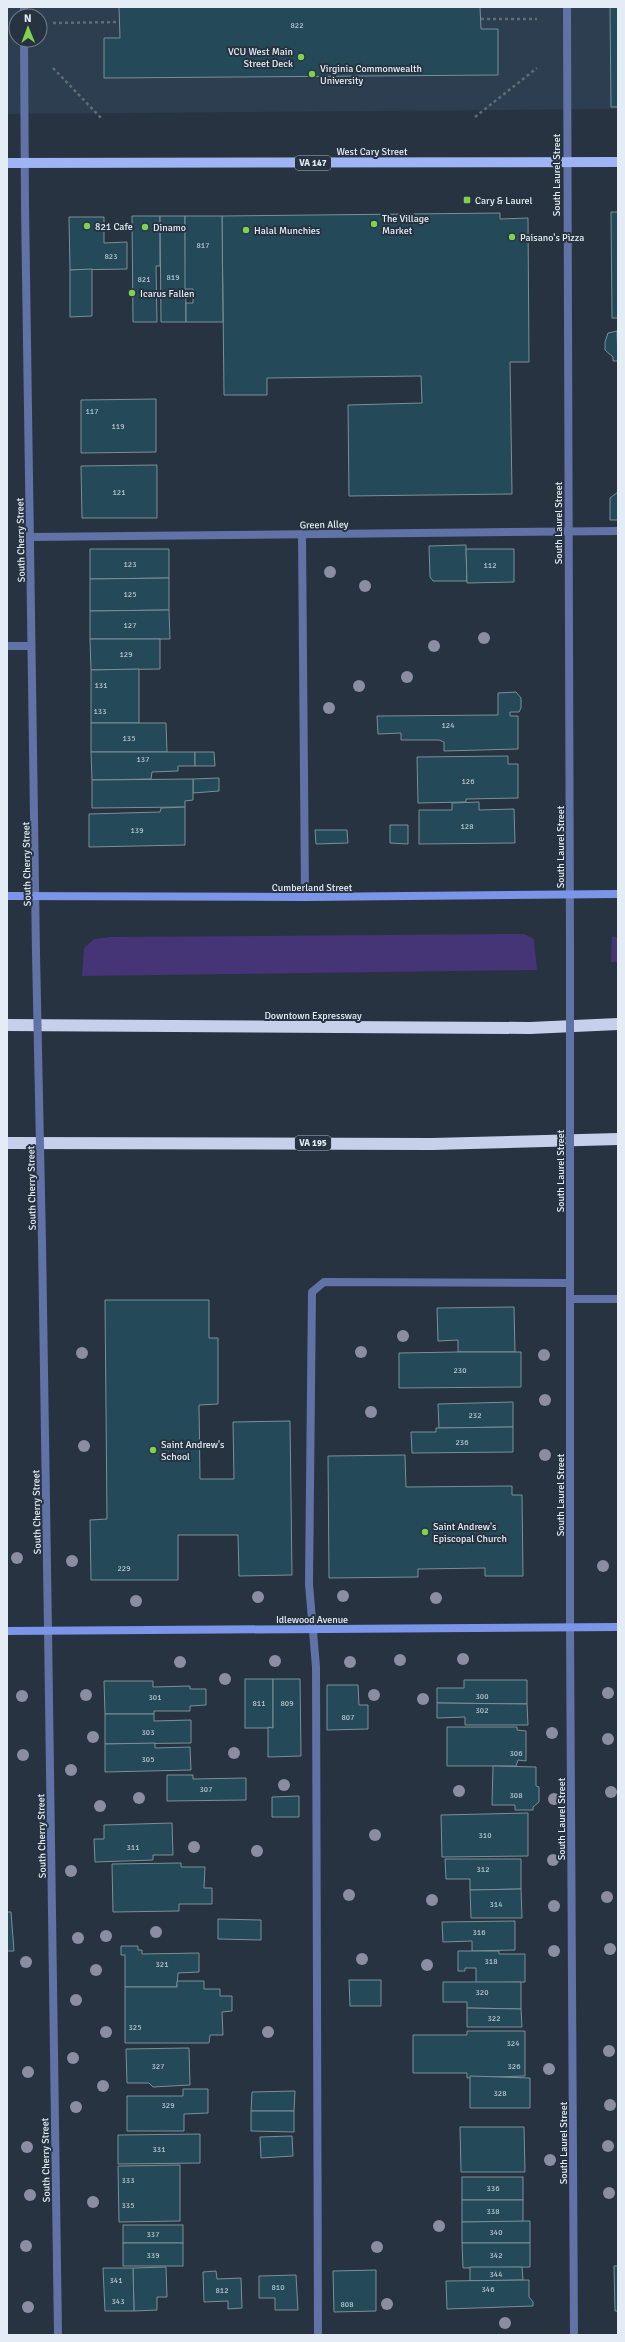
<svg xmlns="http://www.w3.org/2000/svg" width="625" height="2342" viewBox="0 0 625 2342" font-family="Signika,sans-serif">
<rect width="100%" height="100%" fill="#273340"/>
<path fill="#2c3e4f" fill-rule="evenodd" d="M7,7H618V109L7,114ZM16,16H40V40H16Z"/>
<g fill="#453476">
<polygon points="524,934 534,939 537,970 82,976 84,948 94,939 110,937"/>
<polygon points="612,937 618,937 618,962 611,962"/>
</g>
<g fill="#244a59" stroke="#7a8f98">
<polygon points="119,7 480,7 481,29 498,29 498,75 104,78 104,38 120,38"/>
<polygon points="610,7 618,7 618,107 611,107"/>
<polygon points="611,212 618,212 618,318 612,318"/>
<polygon points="500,213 500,219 528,218 529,362 510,362 512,494 349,496 348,405 422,403 421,376 267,378 267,395 224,395 222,216"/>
<polygon points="132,216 160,216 160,266 156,266 157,322 133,322"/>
<polygon points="160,216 185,216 186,322 161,322"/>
<polygon points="185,216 222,216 223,322 186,322 186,303 193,303 193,289 185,289"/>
<polygon points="69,217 104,217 104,243 127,242 127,269 70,270"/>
<polygon points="92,269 92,316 70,317 70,270"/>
<polygon points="617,331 618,361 613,361 613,357 605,350 605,342 608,333"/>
<polygon points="156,399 156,452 81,453 81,400"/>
<polygon points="157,465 157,518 82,518 81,466"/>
<polygon points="618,492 618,520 610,520 610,498"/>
<polygon points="466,545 467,581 433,581 430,577 429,546"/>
<polygon points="90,549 169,549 169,578 90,579"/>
<polygon points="466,549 514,549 514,582 467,583"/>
<polygon points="169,578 169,610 90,611 90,579"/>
<polygon points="169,610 170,639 90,639 90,611"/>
<polygon points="90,639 160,639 160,669 91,670"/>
<polygon points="139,669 139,723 91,723 91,670"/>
<polygon points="516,692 521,698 521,708 519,712 510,712 510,716 518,716 518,749 444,751 444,742 439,740 401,740 401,733 378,734 377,716 498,715 498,693"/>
<polygon points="91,723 166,723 167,752 91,752"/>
<polygon points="91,752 195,752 195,766 178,766 178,771 152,772 151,779 92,780"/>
<polygon points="195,752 214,752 215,766 195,766"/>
<polygon points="508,756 508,764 518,764 518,798 466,799 466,802 418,803 417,757"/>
<polygon points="219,778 219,791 193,793 193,779"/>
<polygon points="193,779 193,800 185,801 185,807 92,808 92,780"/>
<polygon points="479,802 479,810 514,809 515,843 419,844 419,810 452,810 452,803"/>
<polygon points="185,807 185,845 89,847 89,814 160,812 161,808"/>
<polygon points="390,825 408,825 408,844 390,843"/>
<polygon points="315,830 347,830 348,843 316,844"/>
<polygon points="105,1300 209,1300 209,1338 218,1338 218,1404 199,1405 200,1479 234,1479 233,1422 290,1421 292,1575 239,1576 238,1535 178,1535 178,1580 91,1580 90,1520 107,1519"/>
<polygon points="514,1307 515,1352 458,1352 458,1340 438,1341 437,1308"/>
<polygon points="458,1352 521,1352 521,1387 399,1388 399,1353"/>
<polygon points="513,1402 513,1427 439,1428 438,1404"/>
<polygon points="513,1427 513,1452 412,1453 411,1432 436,1432 436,1428"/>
<polygon points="405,1455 406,1487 512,1486 512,1495 522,1495 523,1576 485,1576 485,1568 418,1569 418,1577 329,1578 328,1456"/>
<rect x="245" y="1679" width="28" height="49"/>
<polygon points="273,1679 300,1679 301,1756 268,1757 268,1727 273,1728"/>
<polygon points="464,1680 527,1680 527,1704 437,1703 437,1688 464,1688"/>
<polygon points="104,1681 153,1681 153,1687 190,1686 190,1689 206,1689 206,1705 190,1706 190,1711 154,1711 154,1714 105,1714"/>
<polygon points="327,1685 358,1685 359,1705 368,1705 368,1729 327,1730"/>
<polygon points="437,1703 527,1704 528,1725 465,1725 465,1717 437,1718"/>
<polygon points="105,1714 154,1714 154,1721 191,1720 191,1743 105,1744"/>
<polygon points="447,1727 517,1727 517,1730 526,1731 526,1761 518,1760 516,1766 447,1766"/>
<polygon points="155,1743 155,1748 190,1747 191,1770 105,1772 105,1744"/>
<polygon points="493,1766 536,1767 536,1786 539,1787 539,1802 533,1807 533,1810 515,1810 515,1805 492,1805"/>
<polygon points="167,1775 193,1775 193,1779 246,1778 246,1800 167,1801"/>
<polygon points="299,1796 299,1817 272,1817 272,1797"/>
<polygon points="528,1813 528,1856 442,1857 441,1815"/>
<polygon points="172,1823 173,1855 153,1855 153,1860 95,1862 94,1839 104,1839 104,1825"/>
<polygon points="445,1859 521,1859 521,1889 470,1890 470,1879 446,1879"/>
<polygon points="181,1863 181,1867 205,1867 204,1888 212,1888 212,1904 179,1904 179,1911 113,1912 112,1864"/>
<polygon points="521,1889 522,1918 471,1918 470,1890"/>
<polygon points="7,1912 11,1912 14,1951 7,1951"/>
<polygon points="218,1919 261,1920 261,1940 218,1939"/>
<polygon points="515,1921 515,1950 472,1951 472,1941 443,1942 442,1922"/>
<polygon points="121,1946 138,1946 138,1950 142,1950 142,1954 199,1953 199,1972 178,1973 177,1987 125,1987 125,1955 121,1955"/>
<polygon points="458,1951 499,1951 499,1954 525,1954 525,1982 476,1983 476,1968 465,1968 465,1971 458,1971"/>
<polygon points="349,1980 381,1980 381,2006 350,2006"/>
<polygon points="177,1981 204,1981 204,1989 220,1989 220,1996 232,1996 232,2011 222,2012 223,2035 210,2035 209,2043 125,2043 125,1987 177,1987"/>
<polygon points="443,1982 521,1982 521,2009 467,2008 467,2002 443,2002"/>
<polygon points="467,2008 521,2009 522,2027 467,2027"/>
<polygon points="467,2031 525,2031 525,2076 467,2078 467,2073 413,2073 413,2035 467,2035"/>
<polygon points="189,2048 190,2085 153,2087 149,2083 127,2083 126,2049"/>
<polygon points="470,2076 530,2078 530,2108 470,2108"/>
<polygon points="183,2089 208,2089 208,2113 184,2114 184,2131 127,2131 127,2096 183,2096"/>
<polygon points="295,2091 294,2111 251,2111 252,2092"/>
<polygon points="251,2111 294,2111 294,2132 251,2131"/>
<polygon points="460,2127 524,2127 525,2172 461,2172"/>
<polygon points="200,2134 200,2163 118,2164 118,2135"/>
<polygon points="292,2136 293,2156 261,2158 260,2137"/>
<polygon points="180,2165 180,2221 119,2222 118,2166"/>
<rect x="462" y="2177" width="61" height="23"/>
<rect x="462" y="2200" width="61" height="22"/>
<polygon points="530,2221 530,2243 462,2243 462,2222"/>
<rect x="123" y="2225" width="60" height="18"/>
<rect x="123" y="2243" width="60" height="23"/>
<polygon points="462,2243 530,2243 530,2267 463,2268"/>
<polygon points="614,2266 618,2266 618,2311 615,2311"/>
<polygon points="166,2267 167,2297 157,2297 157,2310 134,2311 133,2268"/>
<polygon points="470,2267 522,2267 523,2280 470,2281"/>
<polygon points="103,2268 133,2268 134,2311 105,2311"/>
<polygon points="376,2270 376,2311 334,2312 333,2271"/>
<polygon points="216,2271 217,2279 241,2278 242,2308 228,2309 228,2301 204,2302 203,2272"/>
<polygon points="296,2275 298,2310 275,2310 275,2298 259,2298 259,2276"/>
<polygon points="529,2280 529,2297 533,2302 533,2306 447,2309 446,2281"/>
</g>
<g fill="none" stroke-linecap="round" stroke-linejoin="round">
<g stroke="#616c78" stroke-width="2.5" stroke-dasharray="3 3" stroke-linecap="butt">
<polyline points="481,19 537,19"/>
<polyline points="53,23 119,22"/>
<polyline points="53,68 103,120"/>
<polyline points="475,117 537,68"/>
</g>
<g stroke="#6172a6" stroke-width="8">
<polyline points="302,534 305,897"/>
<polyline points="30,537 618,531"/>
<polyline points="570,1299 618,1299"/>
<polyline points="318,2335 316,1667 309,1584 312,1292 324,1282 570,1283"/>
</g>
<g stroke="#6172a6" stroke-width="8">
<polyline points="7,646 31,646"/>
<polyline points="570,1628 574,2335"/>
<polyline points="48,1630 58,2335"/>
</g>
<g stroke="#6172a6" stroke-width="8">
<polyline points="24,7 24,16"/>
<polyline points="567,7 570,944"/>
<polyline points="24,40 25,206 36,953"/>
<polyline points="570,1236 570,1628"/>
<polyline points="42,1242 48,1630"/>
</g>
<g stroke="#7b95e8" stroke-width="8">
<polyline points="7,896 305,897 618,894"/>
<polyline points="7,1631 618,1627"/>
</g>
<polyline stroke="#9fb4f4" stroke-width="10" points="7,163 618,162"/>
<g stroke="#c7d0ea" stroke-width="12">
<polyline points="7,1025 530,1028 618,1024"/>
<polyline points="7,1143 432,1144 618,1139"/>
</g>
<g stroke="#6172a6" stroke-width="8">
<polyline points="36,953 42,1242"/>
<polyline points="570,1236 570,944"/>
</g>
</g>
<g fill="#8a8ea0">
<circle cx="330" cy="572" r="6"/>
<circle cx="365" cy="586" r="6"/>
<circle cx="484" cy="638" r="6"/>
<circle cx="434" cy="646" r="6"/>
<circle cx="407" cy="677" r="6"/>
<circle cx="359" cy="686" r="6"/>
<circle cx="329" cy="708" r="6"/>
<circle cx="403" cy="1336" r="6"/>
<circle cx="361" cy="1352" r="6"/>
<circle cx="82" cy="1353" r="6"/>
<circle cx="544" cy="1355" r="6"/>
<circle cx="545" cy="1400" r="6"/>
<circle cx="371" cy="1412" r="6"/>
<circle cx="84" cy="1446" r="6"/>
<circle cx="545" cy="1455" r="6"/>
<circle cx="17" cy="1558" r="6"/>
<circle cx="72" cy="1561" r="6"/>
<circle cx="603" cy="1566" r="6"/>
<circle cx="343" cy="1596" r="6"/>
<circle cx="258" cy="1597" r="6"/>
<circle cx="436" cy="1598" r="6"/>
<circle cx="136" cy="1601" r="6"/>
<circle cx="463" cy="1659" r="6"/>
<circle cx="400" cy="1660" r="6"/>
<circle cx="275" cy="1661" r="6"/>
<circle cx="180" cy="1662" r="6"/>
<circle cx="350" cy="1662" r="6"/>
<circle cx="225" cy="1679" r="6"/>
<circle cx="608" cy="1693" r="6"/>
<circle cx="86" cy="1695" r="6"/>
<circle cx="374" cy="1695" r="6"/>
<circle cx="22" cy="1696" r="6"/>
<circle cx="423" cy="1699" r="6"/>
<circle cx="552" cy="1733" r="6"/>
<circle cx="93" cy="1737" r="6"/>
<circle cx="608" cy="1739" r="6"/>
<circle cx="234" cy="1753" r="6"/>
<circle cx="23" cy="1755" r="6"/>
<circle cx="71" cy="1770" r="6"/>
<circle cx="284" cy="1785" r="6"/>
<circle cx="459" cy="1791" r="6"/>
<circle cx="611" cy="1792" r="6"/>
<circle cx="139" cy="1798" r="6"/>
<circle cx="554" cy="1799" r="6"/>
<circle cx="100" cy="1806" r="6"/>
<circle cx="375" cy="1835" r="6"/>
<circle cx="194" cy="1847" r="6"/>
<circle cx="257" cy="1851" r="6"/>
<circle cx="553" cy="1860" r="6"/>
<circle cx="71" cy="1871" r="6"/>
<circle cx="349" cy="1895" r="6"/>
<circle cx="607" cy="1897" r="6"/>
<circle cx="432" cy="1900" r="6"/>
<circle cx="554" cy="1906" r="6"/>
<circle cx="156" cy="1932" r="6"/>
<circle cx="106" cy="1936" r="6"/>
<circle cx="78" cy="1938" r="6"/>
<circle cx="610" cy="1949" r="6"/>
<circle cx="554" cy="1951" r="6"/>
<circle cx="362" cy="1959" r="6"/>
<circle cx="26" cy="1962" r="6"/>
<circle cx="427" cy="1965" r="6"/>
<circle cx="96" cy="1970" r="6"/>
<circle cx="76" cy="2000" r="6"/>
<circle cx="106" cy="2032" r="6"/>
<circle cx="268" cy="2032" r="6"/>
<circle cx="609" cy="2051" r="6"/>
<circle cx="73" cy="2058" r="6"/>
<circle cx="549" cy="2069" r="6"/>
<circle cx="28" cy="2072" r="6"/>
<circle cx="103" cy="2086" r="6"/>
<circle cx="610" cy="2105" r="6"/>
<circle cx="76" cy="2107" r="6"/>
<circle cx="608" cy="2146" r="6"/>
<circle cx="27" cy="2147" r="6"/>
<circle cx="550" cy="2160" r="6"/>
<circle cx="609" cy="2193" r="6"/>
<circle cx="30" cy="2195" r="6"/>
<circle cx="93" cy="2202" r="6"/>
<circle cx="439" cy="2226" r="6"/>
<circle cx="26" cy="2246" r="6"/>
<circle cx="377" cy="2247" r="6"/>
<circle cx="387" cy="2304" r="6"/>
<circle cx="28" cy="2307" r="6"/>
<circle cx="505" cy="2323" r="6"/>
</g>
<g fill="#81d050" stroke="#273340" stroke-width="1.5">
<circle cx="301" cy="57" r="4"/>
<circle cx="312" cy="74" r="4"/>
<rect x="463" y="196" width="8" height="8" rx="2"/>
<circle cx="374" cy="224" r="4"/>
<circle cx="87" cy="226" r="4"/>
<circle cx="145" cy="227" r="4"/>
<circle cx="246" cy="230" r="4"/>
<circle cx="512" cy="237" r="4"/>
<circle cx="132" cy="293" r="4"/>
<circle cx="153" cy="1450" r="4"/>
<circle cx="425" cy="1532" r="4"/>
</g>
<g text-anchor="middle" stroke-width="4" stroke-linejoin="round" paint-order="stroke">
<g font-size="8" fill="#b4c4ce">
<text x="297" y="28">822</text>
<text x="203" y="248">817</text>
<text x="111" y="259">823</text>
<text x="173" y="280">819</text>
<text x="144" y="282">821</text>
<text x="92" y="414">117</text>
<text x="118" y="429">119</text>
<text x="119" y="495">121</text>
<text x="130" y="567">123</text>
<text x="490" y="568">112</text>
<text x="130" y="597">125</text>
<text x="130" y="628">127</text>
<text x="126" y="657">129</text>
<text x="101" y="688">131</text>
<text x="100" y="714">133</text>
<text x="448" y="728">124</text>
<text x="129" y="741">135</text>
<text x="143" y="762">137</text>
<text x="468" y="784">126</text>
<text x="467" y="829">128</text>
<text x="137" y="833">139</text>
<text x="460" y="1373">230</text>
<text x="475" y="1418">232</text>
<text x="462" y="1445">236</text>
<text x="124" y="1571">229</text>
<text x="482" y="1699">300</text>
<text x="155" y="1700">301</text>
<text x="259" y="1706">811</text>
<text x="287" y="1706">809</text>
<text x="482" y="1713">302</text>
<text x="348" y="1720">807</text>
<text x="148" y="1735">303</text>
<text x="516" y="1756">306</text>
<text x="148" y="1762">305</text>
<text x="206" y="1792">307</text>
<text x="516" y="1798">308</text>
<text x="485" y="1838">310</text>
<text x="133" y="1850">311</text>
<text x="483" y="1872">312</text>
<text x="496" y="1907">314</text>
<text x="479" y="1935">316</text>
<text x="491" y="1964">318</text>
<text x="162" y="1967">321</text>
<text x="482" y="1995">320</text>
<text x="494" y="2021">322</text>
<text x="135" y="2030">325</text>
<text x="513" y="2046">324</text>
<text x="158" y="2069">327</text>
<text x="514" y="2069">326</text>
<text x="500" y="2096">328</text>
<text x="168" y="2108">329</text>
<text x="159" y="2152">331</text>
<text x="128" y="2183">333</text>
<text x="493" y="2191">336</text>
<text x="128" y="2208">335</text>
<text x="493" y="2214">338</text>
<text x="496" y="2235">340</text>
<text x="153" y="2237">337</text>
<text x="153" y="2258">339</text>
<text x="496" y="2258">342</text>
<text x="496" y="2277">344</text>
<text x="116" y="2283">341</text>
<text x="278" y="2290">810</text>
<text x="488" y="2292">346</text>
<text x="222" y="2293">812</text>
<text x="118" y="2304">343</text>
<text x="347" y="2307">808</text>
</g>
<g fill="#273340" stroke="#abb5bf" stroke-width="1">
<rect x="295" y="156" width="36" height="14" rx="3"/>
<rect x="295" y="1136" width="36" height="14" rx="3"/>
</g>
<g font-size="9" font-weight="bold" fill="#e4edf5">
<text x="313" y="166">VA 147</text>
<text x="313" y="1146">VA 195</text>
</g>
<g font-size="10" fill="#e4edf5" stroke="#273340" text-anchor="start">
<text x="293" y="55" text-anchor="end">VCU West Main<tspan x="293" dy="12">Street Deck</tspan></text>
<text x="320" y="72">Virginia Commonwealth<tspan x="320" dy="12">University</tspan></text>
<text x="475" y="204">Cary &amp; Laurel</text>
<text x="382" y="222">The Village<tspan x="382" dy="12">Market</tspan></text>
<text x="95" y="230">821 Cafe</text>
<text x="153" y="231">Dinamo</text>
<text x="254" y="234">Halal Munchies</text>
<text x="520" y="241">Paisano's Pizza</text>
<text x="140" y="297">Icarus Fallen</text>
<text x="161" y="1448">Saint Andrew's<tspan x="161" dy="12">School</tspan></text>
<text x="433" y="1530">Saint Andrew's<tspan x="433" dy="12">Episcopal Church</tspan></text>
</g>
<g font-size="10" fill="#e4edf5" stroke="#273340">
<text x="372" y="155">West Cary Street</text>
<text transform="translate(556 175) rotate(-90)" y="4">South Laurel Street</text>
<text transform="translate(558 523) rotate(-90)" y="4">South Laurel Street</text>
<text transform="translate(324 524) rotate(-1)" y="4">Green Alley</text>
<text transform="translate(20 540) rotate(-91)" y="4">South Cherry Street</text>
<text transform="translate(560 847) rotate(-90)" y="4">South Laurel Street</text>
<text transform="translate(26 864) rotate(-91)" y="4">South Cherry Street</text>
<text x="312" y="891">Cumberland Street</text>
<text x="313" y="1019">Downtown Expressway</text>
<text transform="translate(560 1171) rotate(-90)" y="4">South Laurel Street</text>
<text transform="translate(31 1188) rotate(-91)" y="4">South Cherry Street</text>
<text transform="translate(560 1495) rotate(-90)" y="4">South Laurel Street</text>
<text transform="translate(36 1512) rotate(-91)" y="4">South Cherry Street</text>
<text x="312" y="1623">Idlewood Avenue</text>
<text transform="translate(561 1819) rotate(-90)" y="4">South Laurel Street</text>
<text transform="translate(41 1836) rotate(-91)" y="4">South Cherry Street</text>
<text transform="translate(563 2143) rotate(-90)" y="4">South Laurel Street</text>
<text transform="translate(45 2160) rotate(-91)" y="4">South Cherry Street</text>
</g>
</g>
<rect width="625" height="2342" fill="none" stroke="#e4edf5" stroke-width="16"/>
<g transform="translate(28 28) rotate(359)"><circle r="19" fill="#273340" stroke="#737d88"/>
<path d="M0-3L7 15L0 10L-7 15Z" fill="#81d050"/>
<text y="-6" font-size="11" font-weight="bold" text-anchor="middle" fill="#e4edf5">N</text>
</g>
</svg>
